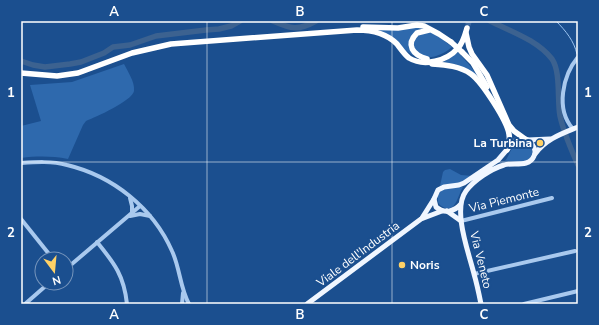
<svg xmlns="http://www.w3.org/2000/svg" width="599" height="325" viewBox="0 0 599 325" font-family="'Nunito Sans',sans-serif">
<rect width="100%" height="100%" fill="#1b4f8f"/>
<g fill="#2e69ad">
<path d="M412,27L422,28L415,32L411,51L414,56C400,48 392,36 377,29Z"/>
<path d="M430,32L437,35L452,47C444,54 428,62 419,54C417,52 415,48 413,46L416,36Z"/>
<polygon points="458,52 471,67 479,78 455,64 443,62 450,58"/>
<path d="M124,64C128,72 135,82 134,91C132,101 96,117 86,121L83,125L68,159C52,156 37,156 21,158V146L22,145L21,126L41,121L30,85L72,82Z"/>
<path d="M518,142C530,140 538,154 527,160C522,164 511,160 505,161C510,155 511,146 518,142Z"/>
<polygon points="450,169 461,175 473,176 458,184 446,184 440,186 443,172 445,170"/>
<path d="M463,187C458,194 456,214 443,207C438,205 437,200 438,196L442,189Z"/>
</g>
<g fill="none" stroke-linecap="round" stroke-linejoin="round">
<path stroke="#9cc4f0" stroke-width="1" d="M556,21C566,31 574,41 577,54"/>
<g stroke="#3c6290" stroke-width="5.5">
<path d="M273,21C291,29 298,31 316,21"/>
<path d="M490,21C512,32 537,40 552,59C561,72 557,101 560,116C564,134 571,149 578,165"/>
<polyline points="21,61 33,65 45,67 70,64 81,62 104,53 113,47 130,45 156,36 206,30 219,29 231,26 240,21"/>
</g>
<polyline stroke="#3d69a0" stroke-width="5.5" stroke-dasharray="5.5 3" stroke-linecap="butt" points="468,25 469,21"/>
<g stroke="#a9c9ee" stroke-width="4">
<path d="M573,129C555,109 563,75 578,57"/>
<path d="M21,163C36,162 52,161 67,165C113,176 153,208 172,251C180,268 180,288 189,304"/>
<polyline points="130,198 132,206 132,212"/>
<polyline points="130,216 140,214 150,216"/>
<polyline points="21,219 53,259"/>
<polyline points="461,221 552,198"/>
<path d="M97,242C115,264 124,276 127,304"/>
<polyline points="66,269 140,206"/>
<polyline points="474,274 575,251"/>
<polyline points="25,304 49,283"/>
<polyline points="182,304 183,293"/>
<polyline points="524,304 578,291"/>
</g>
<g stroke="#f0f6ff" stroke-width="5">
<polyline points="528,140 550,139"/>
<path d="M535,154C546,139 561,134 578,127"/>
<path d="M461,204C454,212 444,214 436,207L434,199L438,190L444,187L459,185L464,183L498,160L511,145L516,140C523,138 528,138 532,144C535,148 536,152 534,156C529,168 513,162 504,165C491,169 474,180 466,191C452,210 469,253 474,274C477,284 479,294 481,304"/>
<polyline points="447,211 461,221"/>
<polyline points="422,218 434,199"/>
<polyline points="307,304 421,219 442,211"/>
</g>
<g stroke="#fff" stroke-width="5.5">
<polyline points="363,27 398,28 417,25 424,26 439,34 451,42"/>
<polyline points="466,33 469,47 472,54 487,75 509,125 514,131 525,139"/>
<polyline points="462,52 473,63 487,87"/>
<path d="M427,59C413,55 405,45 417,33L429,30"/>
<path d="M432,64C446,65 460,66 471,74C482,82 507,121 509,134C510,140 509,145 507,150"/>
<path d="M21,73L57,76L78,73L132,53L171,44L357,30C371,30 386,33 397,44C401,49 404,54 409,58C424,67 447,61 458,48C463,43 465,35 467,28"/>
</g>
<polyline stroke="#fff" stroke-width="5.5" points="451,42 462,52"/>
</g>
<path fill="none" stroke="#fff" stroke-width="1" stroke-opacity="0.55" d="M207,21V304M392,21V304M21,162H578"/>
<g fill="#ffd166" stroke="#1b4f8f" stroke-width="1.5">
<circle cx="540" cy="143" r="4"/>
<circle cx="402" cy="265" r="4"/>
</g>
<g text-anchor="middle" stroke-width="4" stroke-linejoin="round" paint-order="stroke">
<g font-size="12" font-weight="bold" fill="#fff" stroke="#1b4f8f" text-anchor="end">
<text x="532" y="147">La Turbina</text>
<text x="410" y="269" text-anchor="start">Noris</text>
</g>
<g font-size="12" fill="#fff" stroke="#1b4f8f">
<text transform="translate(504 200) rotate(-14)" y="4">Via Piemonte</text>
<text transform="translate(358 254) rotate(-37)" y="4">Viale dell'Industria</text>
<text transform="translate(481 260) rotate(76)" y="4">Via Veneto</text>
</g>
</g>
<rect width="599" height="325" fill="none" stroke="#1b4f8f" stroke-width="44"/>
<g transform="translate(54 271) rotate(164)"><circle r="19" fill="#1b4f8f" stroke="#7695bc"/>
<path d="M0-3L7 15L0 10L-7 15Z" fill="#ffd166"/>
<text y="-6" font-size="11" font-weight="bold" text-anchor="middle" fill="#ffffff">N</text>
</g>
<rect x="22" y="22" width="555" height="281" fill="none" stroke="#fff" stroke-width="1.5"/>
<g font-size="13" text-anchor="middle" font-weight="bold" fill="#fff">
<text x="114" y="16">A</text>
<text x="300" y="16">B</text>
<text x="484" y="16">C</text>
<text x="11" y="97">1</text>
<text x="588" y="97">1</text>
<text x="11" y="237">2</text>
<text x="588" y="237">2</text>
<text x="114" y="319">A</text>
<text x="300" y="319">B</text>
<text x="484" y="319">C</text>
</g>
</svg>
